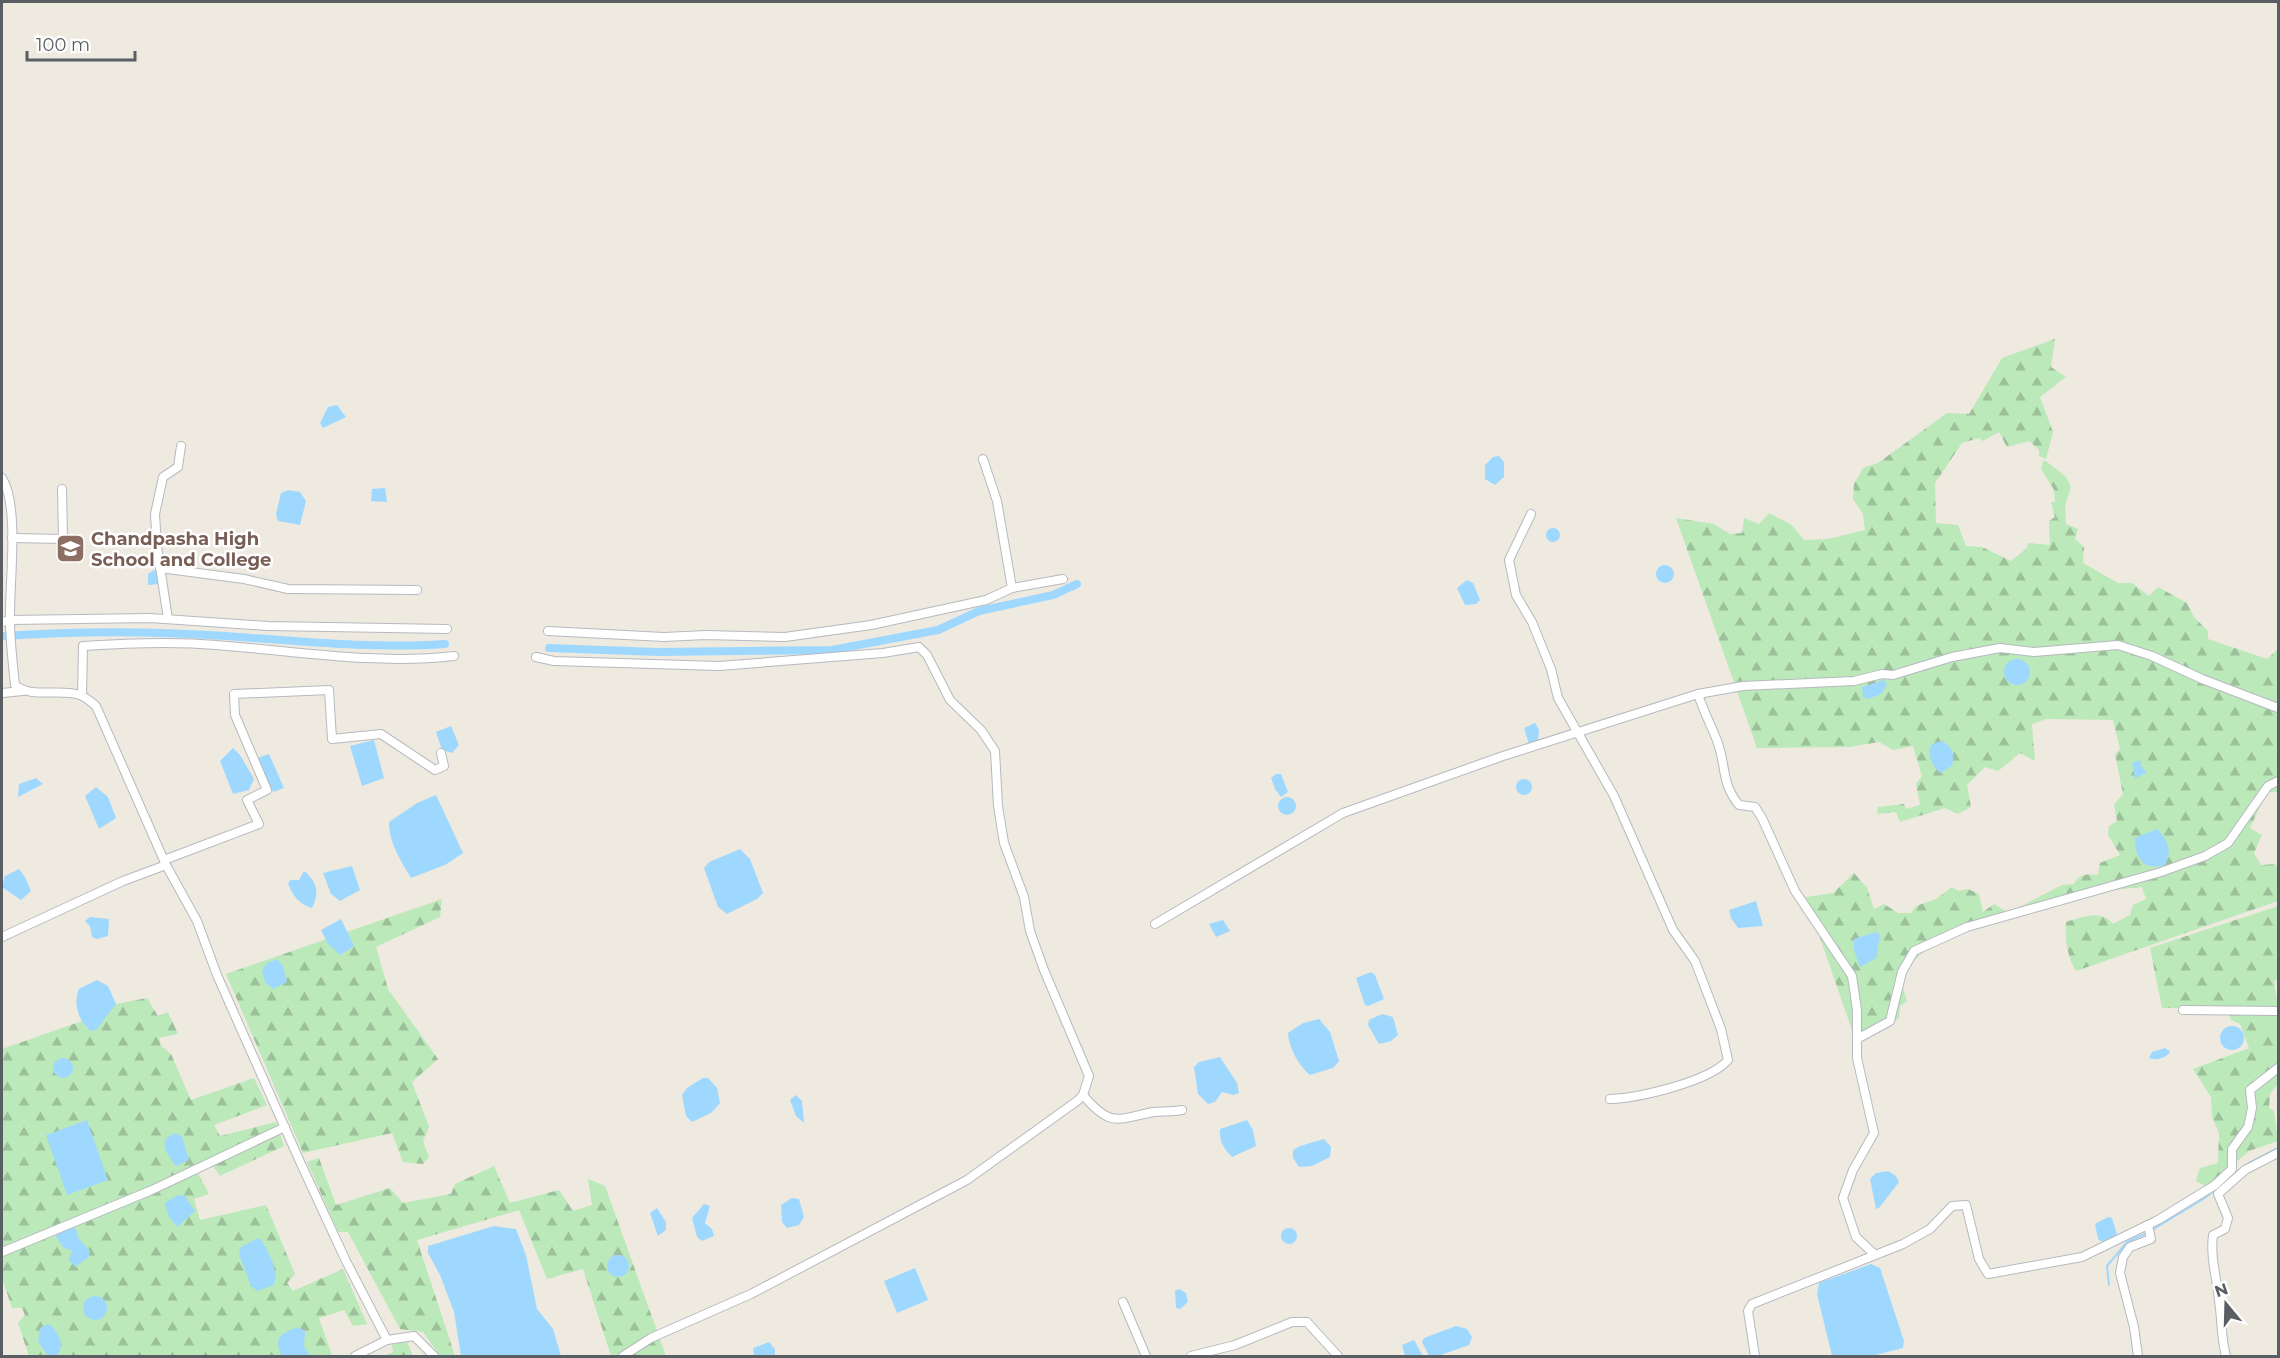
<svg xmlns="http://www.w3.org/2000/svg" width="2280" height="1358" viewBox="0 0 2280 1358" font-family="Montserrat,sans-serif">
<defs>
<pattern id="forest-firs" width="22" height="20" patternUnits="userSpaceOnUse" patternTransform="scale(1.5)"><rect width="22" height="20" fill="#bbe9b9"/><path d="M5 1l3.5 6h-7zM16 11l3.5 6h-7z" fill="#9bc09a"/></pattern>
</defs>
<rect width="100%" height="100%" fill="#eeeae0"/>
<g fill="url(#forest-firs)">
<path d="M2055,339L2051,367L2066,377L2040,397L2053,432L2046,459L2039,456V450L2029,441L2007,447L1999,432L1983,441L1979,438L1962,443L1935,483L1936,523L1958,525L1966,546L1982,547L2011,561L2027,548L2028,543L2050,545L2049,521L2055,517L2051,502H2055L2054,490L2041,469L2043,461H2046L2066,477L2071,487L2065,506L2066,524L2078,529L2075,539L2084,547L2083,563L2118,583H2132L2149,596L2158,587L2187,603L2194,617L2208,631V639L2267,659L2278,649V792H2267L2250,828L2262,835L2254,853L2261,865L2275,864L2278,869V901L2076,971C2067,957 2065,939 2066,922C2084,917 2100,909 2113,924L2130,915L2133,905L2146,899L2142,887L2066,895L2014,914L2012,911L2062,885L2074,884C2079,873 2088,874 2098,875L2100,863L2120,855L2108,835L2109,826L2117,821L2114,804L2123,794L2115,754L2120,749L2113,720L2046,719L2032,724L2035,761L2020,753L1998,771L1985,767L1967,785L1971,807L1958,814L1945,808L1900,822L1896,812L1877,814L1878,807L1904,804L1906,809L1920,805L1916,784L1922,776L1913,746L1893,750L1879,742L1849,747L1757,748L1676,518L1714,524L1730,534L1742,533L1744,518L1759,524L1769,513L1792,525L1804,540L1828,539L1865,530L1863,514L1853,499L1854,484L1863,468L1878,463L1947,413L1969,414L2002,358Z"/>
<polygon points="1854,873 1867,888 1874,909 1884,904 1898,913 1911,913 1916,906 1936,899 1952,887 1958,891 1968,889 1979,894 1983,912 1994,904 2012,915 1936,940 1899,975 1907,1001 1900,1006 1899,1018 1878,1030 1859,1033 1855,1039 1806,897 1833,893"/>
<polygon points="442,899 440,917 376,947 388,989 438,1059 412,1082 429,1127 423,1141 429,1157 423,1164 403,1162 392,1133 303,1153 226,974"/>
<polygon points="2278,906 2278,980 2274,981 2278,1008 2278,1084 2270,1094 2269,1108 2274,1111 2278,1141 2249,1151 2207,1187 2196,1181 2200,1168 2218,1163 2219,1133 2212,1117 2211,1097 2193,1069 2249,1048 2240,1024 2231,1020 2227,1008 2162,1008 2150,948"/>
<polygon points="147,998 158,1016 168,1012 178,1034 159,1038 161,1046 171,1054 191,1100 254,1078 267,1105 214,1125 220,1136 276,1122 284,1146 220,1176 213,1166 198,1173 209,1194 194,1199 200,1220 266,1205 295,1274 287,1283 293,1291 343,1269 367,1324 353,1326 344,1310 319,1318 332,1356 29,1356 18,1323 25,1315 22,1308 12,1308 2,1278 2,1049 82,1021 87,1029 116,1004"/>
<polygon points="319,1158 336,1205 390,1188 403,1203 451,1194 455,1184 494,1166 510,1203 559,1190 573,1211 592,1205 588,1179 605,1186 666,1356 611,1356 583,1269 547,1279 519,1210 417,1240 455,1356 440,1356 423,1332 400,1329 348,1232 338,1232 307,1162"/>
<polygon points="407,1342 413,1356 383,1356 393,1352 392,1344"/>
</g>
<g fill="#9fd8ff">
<polygon points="337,405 346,417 323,428 320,423 328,407"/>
<polygon points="1499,456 1504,462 1504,477 1495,485 1485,479 1485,465 1493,457"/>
<polygon points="385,488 387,502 371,501 372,489"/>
<polygon points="288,490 300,492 306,501 300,525 278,521 276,514 281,493"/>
<circle cx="1553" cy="535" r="7"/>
<circle cx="1665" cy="574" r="9"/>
<polygon points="154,570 157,571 159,584 148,585 148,574"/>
<polygon points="1467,580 1473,583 1480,600 1476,604 1465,605 1457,588"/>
<circle cx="2017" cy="672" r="13"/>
<polygon points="1884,680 1887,685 1881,694 1868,699 1863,697 1862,687"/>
<polygon points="1535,723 1539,730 1538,740 1529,744 1524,728"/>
<polygon points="451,726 459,745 452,753 442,750 436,732"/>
<polygon points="374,740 384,778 362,786 350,746"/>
<path d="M1942,741C1953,747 1955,754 1952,766L1940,773C1932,765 1926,755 1932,744Z"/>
<polygon points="233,748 240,755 254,779 249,790 233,794 220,761"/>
<polygon points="269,754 284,788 273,792 257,758"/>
<polygon points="2140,760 2141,766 2147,772 2135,779 2132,763"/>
<polygon points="1276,774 1281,774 1288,792 1281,797 1275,789 1271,778"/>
<polygon points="36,778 43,784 18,797 19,784"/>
<circle cx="1524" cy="787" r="8"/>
<polygon points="96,787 108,797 116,818 99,829 85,796"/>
<path d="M436,795L463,853L445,865L411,878C401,861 389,843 389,822L417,803Z"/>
<circle cx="1287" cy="806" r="9"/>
<path d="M2156,829C2167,837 2173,852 2165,865C2144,871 2135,859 2135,838Z"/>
<polygon points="740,849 750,859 763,893 757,899 727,914 718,907 704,868 709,862"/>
<polygon points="352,866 360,890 340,901 331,894 323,873"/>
<polygon points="19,869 25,877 31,891 21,900 2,887 5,876"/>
<path d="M304,871C317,882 320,892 312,908C299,904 294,897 288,884L290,880H299Z"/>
<polygon points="1756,901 1763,926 1738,928 1731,918 1729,910"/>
<polygon points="90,917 109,919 108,936 97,939 92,937 90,926 85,921"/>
<polygon points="341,919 354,946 340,955 328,944 321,930"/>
<polygon points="1223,920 1230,931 1216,937 1209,924"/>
<polygon points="1876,932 1880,935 1876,958 1860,967 1854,950 1854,939"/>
<polygon points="277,959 283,966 287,982 273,989 265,982 262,971 267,963"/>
<polygon points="1371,972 1375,975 1384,999 1368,1006 1365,1005 1356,978"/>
<path d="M97,980L108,986L116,1004L96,1030L91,1031C78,1022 73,1002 79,989Z"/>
<polygon points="1382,1014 1393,1017 1398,1035 1391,1041 1379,1044 1368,1025 1369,1020"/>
<path d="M1319,1019L1330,1032L1339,1061L1333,1068L1310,1075C1298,1065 1289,1048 1288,1033L1303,1023Z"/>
<circle cx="2232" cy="1038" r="12"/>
<path d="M2165,1048L2170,1051C2168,1058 2155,1061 2149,1058L2152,1052Z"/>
<polygon points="1220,1057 1237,1083 1239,1093 1233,1095 1222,1092 1215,1102 1208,1104 1198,1094 1194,1067 1199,1062"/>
<circle cx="63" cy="1068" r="10"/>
<polygon points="703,1078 708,1078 717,1088 720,1103 711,1113 692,1122 686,1116 682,1095 687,1088"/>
<polygon points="796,1095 802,1101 804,1123 796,1116 790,1100"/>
<polygon points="87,1120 108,1180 67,1195 46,1135"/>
<path d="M1247,1120L1253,1130L1256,1146L1232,1157C1224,1149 1219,1141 1220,1129Z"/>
<path d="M175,1133L182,1137L189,1160L176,1166C167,1154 156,1141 175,1133Z"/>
<polygon points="1324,1139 1331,1147 1330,1157 1312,1166 1299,1167 1293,1158 1293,1150 1300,1146"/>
<polygon points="1888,1171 1896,1176 1899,1182 1879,1208 1876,1209 1870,1179 1876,1173"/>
<polygon points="184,1195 195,1211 177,1227 169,1217 165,1203 176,1196"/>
<polygon points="792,1198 799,1199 804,1217 799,1225 787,1228 782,1222 781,1205"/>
<polygon points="704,1204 710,1206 705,1223 712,1229 714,1236 702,1241 697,1237 692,1218"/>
<polygon points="657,1208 666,1222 666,1230 658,1236 650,1213"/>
<polygon points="2108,1217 2112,1218 2117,1234 2104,1243 2098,1239 2095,1224"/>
<polygon points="72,1226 77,1231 77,1237 90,1251 89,1257 75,1267 69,1260 72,1251 64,1248 56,1237 58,1232"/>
<polygon points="494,1226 516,1229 526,1255 537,1309 553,1329 561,1356 461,1356 454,1312 440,1275 428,1253 428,1246"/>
<circle cx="1289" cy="1236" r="8"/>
<polygon points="256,1239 261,1239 272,1260 276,1275 274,1285 257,1291 251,1286 239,1254 241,1247"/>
<circle cx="618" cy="1266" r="11"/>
<polygon points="1871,1264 1880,1268 1904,1341 1903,1348 1872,1356 1832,1356 1817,1294 1819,1283"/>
<polygon points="915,1268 928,1300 897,1313 884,1281"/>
<polygon points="1179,1289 1186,1293 1188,1302 1180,1309 1176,1308 1175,1291"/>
<circle cx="95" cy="1308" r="12"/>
<path d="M49,1324C59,1331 65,1347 57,1356L47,1355L38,1341L40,1328Z"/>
<polygon points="1456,1326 1467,1329 1472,1337 1469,1345 1438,1356 1429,1356 1422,1342 1424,1338"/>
<path d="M298,1327L305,1331L304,1346L310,1356H282C273,1339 280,1333 298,1327Z"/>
<polygon points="1414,1340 1423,1356 1405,1356 1402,1345"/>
<polygon points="769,1342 775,1349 775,1356 754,1356 753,1348"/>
</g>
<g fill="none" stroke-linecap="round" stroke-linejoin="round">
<g stroke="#9fd8ff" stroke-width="2">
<polyline points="2226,1180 2249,1163 2278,1148"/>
<polyline points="2152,1230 2205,1198 2217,1188"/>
<polyline points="2109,1285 2107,1266 2127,1242 2147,1233"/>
</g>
<g stroke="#9fd8ff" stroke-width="8">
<path d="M2,636C75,631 152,631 226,636C299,641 371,649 445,644"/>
<polyline points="549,648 657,652 832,650 938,630 979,611 1053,595 1077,584"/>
</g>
<defs>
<g id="minor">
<polyline points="983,459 997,501 1012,588"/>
<path d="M2,478C20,506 9,585 10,620C10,642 13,664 15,685C32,699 60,688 80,695C86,697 91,702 96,706L166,865L197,921L217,975L301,1164L346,1261L387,1340"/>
<path d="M1531,514L1509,560L1516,595L1532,622L1551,669L1558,698L1614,796L1673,930L1695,961L1721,1029L1728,1060C1709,1082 1638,1098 1610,1099"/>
<polyline points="12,538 63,539 62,489"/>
<polyline points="160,568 244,579 288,589 417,590"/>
<polyline points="168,619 157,547 155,514 163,477 178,467 181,446"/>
<polyline points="2,622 10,620 150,618 268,626 447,629"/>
<polyline points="548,631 664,637 706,635 785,637 871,625 986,600 1012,588 1063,579"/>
<polyline points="536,657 554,661 719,666 883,653 919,647 927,655 950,700 981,730 995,751 998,806 1004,843 1024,897 1030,931 1044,970 1089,1076 1083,1095 1077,1101 967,1180 751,1294 651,1338 623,1356"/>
<polyline points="2,693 23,691"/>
<path d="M1698,694C1703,710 1710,723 1716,738C1727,764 1720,782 1739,805L1755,807L1762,818L1795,891L1852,976L1857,1010V1058L1874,1133L1853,1170L1843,1198L1856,1237L1874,1254"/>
<path d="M82,695L83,646C128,643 172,641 216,645C296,651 375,665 454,656"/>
<polyline points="164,860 259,824 247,800 267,790 235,715 234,694 329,690 332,739 381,734 435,770 444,766 441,753"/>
<polyline points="1155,924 1343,813 1503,756 1698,694 1743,686 1854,681 1882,674 1893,675 1952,657 2000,648 2034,652 2118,645 2152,656 2202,679 2278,708"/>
<polyline points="2,937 123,881 166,865"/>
<polyline points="2183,1010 2278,1011"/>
<polyline points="1857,1039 1890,1021 1902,972 1914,951 1967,927 2161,872 2205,856 2228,843 2268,786 2278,781"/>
<path d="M1083,1095C1110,1127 1116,1120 1153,1112C1162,1111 1172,1112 1182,1110"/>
<polyline points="2,1252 152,1190 285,1127"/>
<polyline points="1123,1302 1146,1356"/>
<polyline points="355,1356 387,1340 414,1336 434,1356"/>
<polyline points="1191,1356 1235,1345 1292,1322 1307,1322 1338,1356"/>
<polyline points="1755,1356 1748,1311 1752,1304 1903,1244 1930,1229 1952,1206 1966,1205 1979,1259 1988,1274 2082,1257 2158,1220 2215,1185 2232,1169 2232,1149 2248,1127 2252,1108 2250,1090 2278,1068"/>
<polyline points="2138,1356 2134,1327 2120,1273 2123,1257 2130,1247 2151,1239 2148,1225"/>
<path d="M2226,1356C2221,1338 2222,1320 2219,1301C2217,1279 2210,1257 2213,1235L2225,1229L2228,1218L2218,1194L2245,1170L2278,1153"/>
</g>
</defs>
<use href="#minor" stroke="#b6b9bf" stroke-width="10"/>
<use href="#minor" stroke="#fff" stroke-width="8"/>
</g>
<defs>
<symbol id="school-square" viewBox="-11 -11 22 22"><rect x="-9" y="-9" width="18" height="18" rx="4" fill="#8d6e63" stroke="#fff"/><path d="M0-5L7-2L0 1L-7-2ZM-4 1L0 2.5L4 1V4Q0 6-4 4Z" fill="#fff"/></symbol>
</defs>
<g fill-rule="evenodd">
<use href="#school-square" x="54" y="532" width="33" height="33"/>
</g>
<g text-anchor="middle" stroke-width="5" stroke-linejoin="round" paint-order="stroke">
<g font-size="18" font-weight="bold" fill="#785e54" stroke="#fff" text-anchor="start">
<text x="91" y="545">Chandpasha High<tspan x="91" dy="21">School and College</tspan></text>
</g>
</g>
<rect width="2280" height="1358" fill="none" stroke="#595e63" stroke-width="6"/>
<g transform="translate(2226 1304) rotate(341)" stroke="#ffffff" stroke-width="4.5" paint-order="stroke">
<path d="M0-4.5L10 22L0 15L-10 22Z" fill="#595e63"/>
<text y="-9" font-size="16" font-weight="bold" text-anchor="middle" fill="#595e63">N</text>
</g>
<path d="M27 51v9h108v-9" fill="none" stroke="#595e63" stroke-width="3"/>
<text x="36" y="51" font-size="18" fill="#595e63" stroke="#ffffff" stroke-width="4.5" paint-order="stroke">100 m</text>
</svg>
